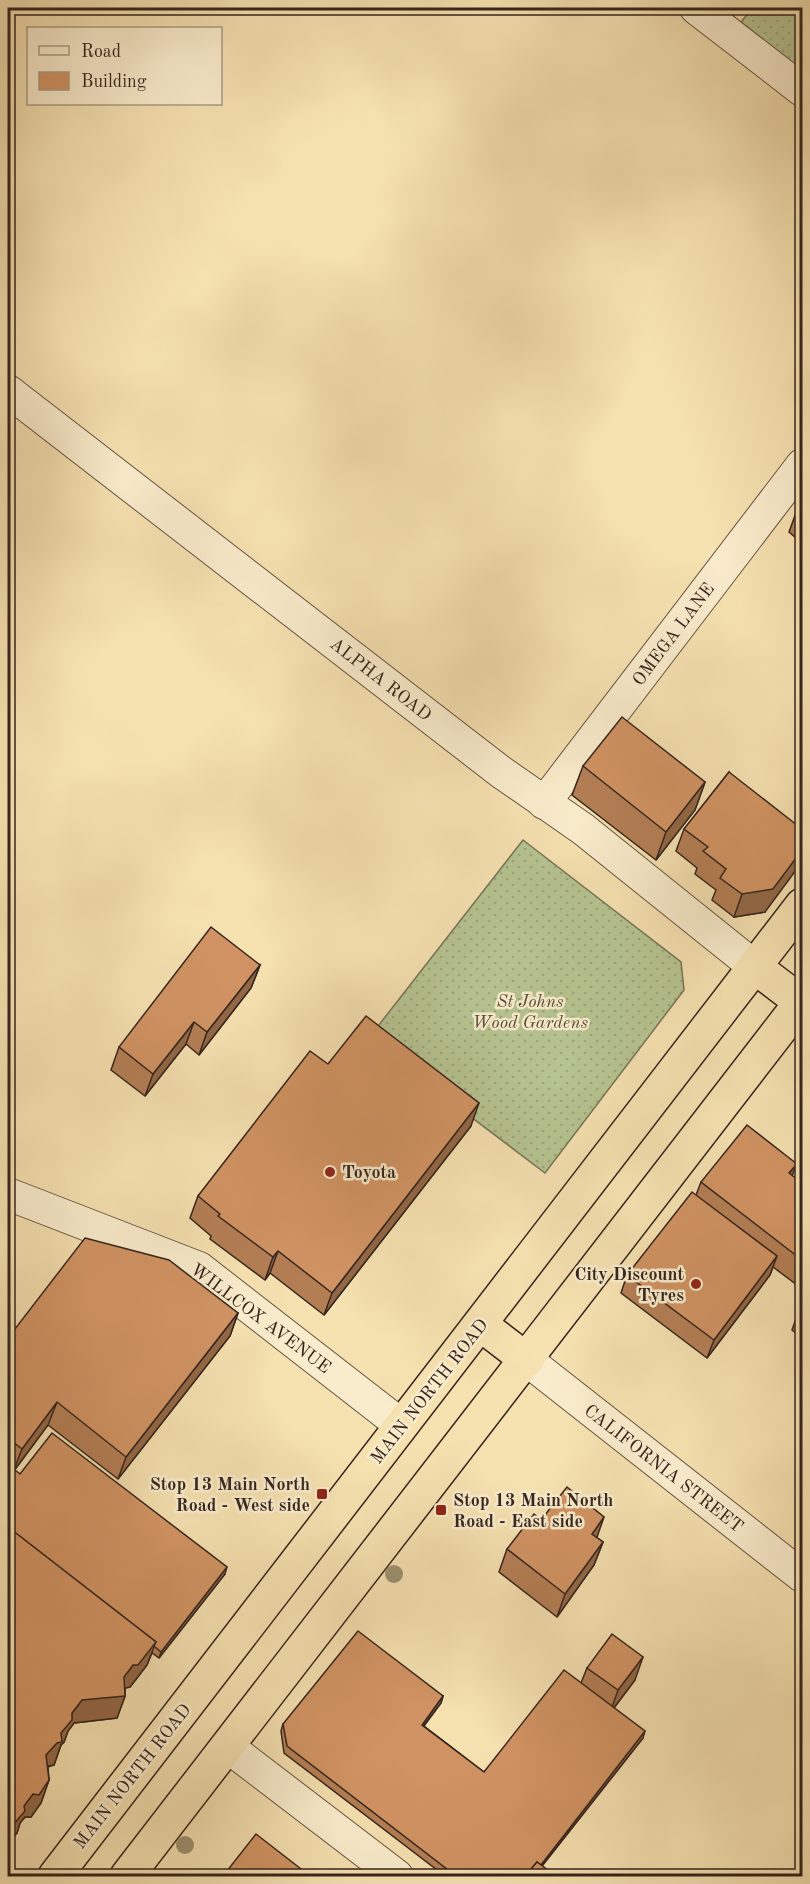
<svg xmlns="http://www.w3.org/2000/svg" width="810" height="1884" viewBox="0 0 810 1884" font-family="'Old Standard TT',serif">
<defs>
<pattern id="grass-dots" width="8" height="8" patternUnits="userSpaceOnUse" patternTransform="scale(1.5)"><rect width="8" height="8" fill="#b6c491"/><path d="M2 2h.1M6 6h.1" fill="none" stroke="#9da87d" stroke-width="1.8" stroke-linecap="round"/></pattern>
</defs>
<rect width="100%" height="100%" fill="#f6e1b1"/>
<filter id="stains"><feTurbulence type="fractalNoise" baseFrequency=".00333" numOctaves="4"/><feColorMatrix values="0 0 0 0 .2 0 0 0 0 .09 0 0 0 0 .02 0 0 0 .5 -.17"/></filter>
<radialGradient id="worn" r=".72"><stop offset=".6" stop-color="#630" stop-opacity="0"/><stop offset="1" stop-color="#630" stop-opacity=".3"/></radialGradient>
<g fill="url(#grass-dots)" stroke="#767458" stroke-width="1.5">
<polygon points="752,8 802,8 802,81 735,30"/>
<polygon points="523,840 681,962 684,990 545,1173 368,1039"/>
</g>
<g fill="none" stroke-linecap="round" stroke-linejoin="round">
<defs>
<g id="minor">
<polyline points="696,8 802,90"/>
<polyline points="8,391 501,772 583,829 755,967"/>
<polyline points="544,803 802,465"/>
<polyline points="8,1194 199,1268 401,1425"/>
<polyline points="527,1360 802,1576"/>
<polyline points="227,1746 397,1876"/>
</g>
<g id="trunk">
<polyline points="755,967 801,1002"/>
<polyline points="480,1324 527,1360"/>
<polyline points="55,1876 802,905"/>
<polyline points="127,1876 802,1001"/>
</g>
</defs>
<use href="#minor" stroke="#655443" stroke-width="34"/>
<use href="#trunk" stroke="#35251e" stroke-width="36"/>
<use href="#minor" stroke="#f9eccc" stroke-width="32"/>
<use href="#trunk" stroke="#f6e1b1" stroke-width="33"/>
</g>
<g fill="#9d9070">
<circle cx="394" cy="1574" r="9"/>
<circle cx="185" cy="1845" r="9"/>
</g>
<g fill="#b47e55" stroke="#35251e" stroke-width="1.5">
<polygon points="802,503 802,543 789,532 797,510"/>
<polygon points="583,766 705,782 695,810 656,860 572,795"/>
<polygon points="729,772 765,912 734,917 712,900 716,890 695,874 697,868 676,851 684,829"/>
<polygon points="260,965 251,988 199,1055 186,1044 145,1096 111,1070 119,1047"/>
<polygon points="328,1064 471,1126 324,1315 270,1273 265,1280 210,1239 211,1236 190,1218 198,1196"/>
<polygon points="792,1176 802,1183 802,1278 797,1285 773,1267 770,1275 707,1358 621,1293 627,1275 696,1195 701,1182"/>
<polygon points="802,1304 802,1338 792,1330 800,1307"/>
<polygon points="238,1313 230,1336 118,1479 48,1425 13,1472 8,1467 8,1338"/>
<polygon points="20,1474 225,1574 159,1658 152,1653 147,1665 130,1687 125,1688 125,1696 117,1718 74,1723 68,1731 64,1742 61,1745 54,1765 48,1767 49,1780 41,1803 31,1817 25,1817 20,1823 17,1833 8,1844 8,1480"/>
<polygon points="541,1520 597,1538 603,1542 594,1565 557,1617 499,1572 507,1549"/>
<polygon points="587,1668 635,1680 614,1708 643,1738 542,1866 551,1876 445,1876 284,1753 281,1731 283,1724 443,1696 441,1703 424,1726 484,1772 581,1683"/>
</g>
<g fill="#926745" stroke="#35251e" stroke-width="1.5">
<polygon points="705,782 695,810 656,860 666,832"/>
<polygon points="802,850 802,862 765,912 734,917 742,894"/>
<polygon points="260,965 251,988 199,1055 207,1032"/>
<polygon points="194,1022 186,1044 145,1096 153,1074"/>
<polygon points="479,1103 471,1126 324,1315 332,1293"/>
<polygon points="797,1164 788,1186 789,1173"/>
<polygon points="278,1251 270,1273 265,1280 273,1257"/>
<polygon points="777,1256 770,1275 707,1358 714,1340"/>
<polygon points="802,1270 802,1278 797,1285"/>
<polygon points="238,1313 230,1336 118,1479 126,1457"/>
<polygon points="57,1402 48,1425 13,1472 22,1449"/>
<polygon points="604,1517 596,1540 592,1534"/>
<polygon points="603,1542 594,1565 557,1617 565,1594"/>
<polygon points="227,1567 225,1574 159,1658 161,1652"/>
<polygon points="156,1642 147,1665 130,1687 125,1688 125,1696 117,1718 74,1723 68,1731 64,1742 61,1745 54,1765 48,1766 38,1778 46,1755 72,1713 82,1700 124,1677 133,1665"/>
<polygon points="643,1657 635,1680 610,1713 618,1690"/>
<polygon points="443,1696 441,1703 419,1732 422,1725"/>
<polygon points="645,1731 643,1738 534,1876 532,1876"/>
<polygon points="49,1780 41,1803 31,1817 25,1817 20,1823 17,1833 8,1844 8,1826 33,1794"/>
</g>
<g fill="#d19363" stroke="#35251e" stroke-width="1.5">
<polygon points="802,503 802,514 797,510"/>
<polygon points="622,717 705,782 666,832 583,766"/>
<polygon points="729,772 802,829 802,850 773,889 742,894 720,878 726,869 703,851 708,847 684,829"/>
<polygon points="211,927 260,965 207,1032 194,1022 153,1074 119,1047"/>
<polygon points="366,1016 479,1103 332,1293 278,1251 273,1257 218,1216 220,1214 198,1196 310,1051 328,1064"/>
<polygon points="747,1125 797,1164 789,1173 802,1183 802,1260 701,1182"/>
<polygon points="692,1192 777,1256 714,1340 627,1275"/>
<polygon points="85,1238 169,1260 238,1313 126,1457 57,1402 22,1449 8,1438 8,1338"/>
<polygon points="52,1433 227,1567 161,1652 154,1646 156,1642 8,1527 8,1480 15,1470 20,1474"/>
<polygon points="567,1487 604,1517 592,1534 603,1542 565,1594 507,1549 534,1514 541,1520"/>
<polygon points="8,1527 156,1642 138,1665 133,1665 124,1677 125,1696 82,1700 72,1713 72,1720 61,1733 62,1742 57,1743 46,1755 49,1780 39,1795 33,1794 24,1806 25,1811 13,1825 8,1826"/>
<polygon points="358,1631 443,1696 422,1725 484,1772 564,1670 645,1731 541,1865 537,1862 525,1876 456,1876 287,1746 283,1724"/>
<polygon points="612,1634 643,1657 618,1690 587,1668"/>
<polygon points="256,1834 310,1876 223,1876"/>
<polygon points="537,1862 552,1873 550,1876 525,1876"/>
</g>
<g fill="#8f2418" stroke="#f9eccc" stroke-width="2">
<circle cx="330" cy="1172" r="6"/>
<circle cx="696" cy="1284" r="6"/>
<rect x="316" y="1488" width="12" height="12" rx="3"/>
<rect x="435" y="1504" width="12" height="12" rx="3"/>
</g>
<g text-anchor="middle" stroke-width="5" stroke-linejoin="round" paint-order="stroke">
<g font-size="18" fill="#35251e" stroke="#f9eccc">
<text transform="translate(673 634) rotate(-53)" y="6">OMEGA LANE</text>
<text transform="translate(381 679) rotate(38)" y="6">ALPHA ROAD</text>
<text transform="translate(261 1318) rotate(37)" y="6">WILLCOX AVENUE</text>
<text transform="translate(429 1391) rotate(-52)" y="6">MAIN NORTH ROAD</text>
<text transform="translate(664 1468) rotate(38)" y="6">CALIFORNIA STREET</text>
<text transform="translate(132 1776) rotate(-52)" y="6">MAIN NORTH ROAD</text>
</g>
<g font-size="18" font-style="italic" fill="#554d3b" stroke="#f9eccc">
<text x="530" y="1007">St Johns<tspan x="530" dy="21">Wood Gardens</tspan></text>
</g>
<g font-size="18" font-weight="bold" fill="#35251e" stroke="#f9eccc" text-anchor="start">
<text x="342" y="1178">Toyota</text>
<text x="684" y="1280" text-anchor="end">City Discount<tspan x="684" dy="21">Tyres</tspan></text>
<text x="310" y="1490" text-anchor="end">Stop 13 Main North<tspan x="310" dy="21">Road - West side</tspan></text>
<text x="453" y="1506">Stop 13 Main North<tspan x="453" dy="21">Road - East side</tspan></text>
</g>
</g>
<rect width="810" height="1884" fill="none" stroke="#f6e1b1" stroke-width="30"/>
<rect x="9" y="9" width="792" height="1866" fill="none" stroke="#35251e" stroke-width="3"/>
<rect x="15" y="15" width="780" height="1854" fill="none" stroke="#35251e" stroke-width="1.5"/>
<rect x="27" y="27" width="195" height="78" fill="#f9eccc" stroke="#ab9c86" stroke-width="1.5"/>
<rect x="39" y="46" width="30" height="9" fill="#f9eccc" stroke="#ab9c86" stroke-width="1.5"/>
<text x="81" y="57" font-size="18" fill="#35251e">Road</text>
<rect x="39" y="72" width="30" height="18" fill="#d19363" stroke="#ab9c86" stroke-width="1.5"/>
<text x="81" y="87" font-size="18" fill="#35251e">Building</text>
<rect width="100%" height="100%" filter="url(#stains)"/>
<rect width="100%" height="100%" fill="url(#worn)"/>
</svg>
